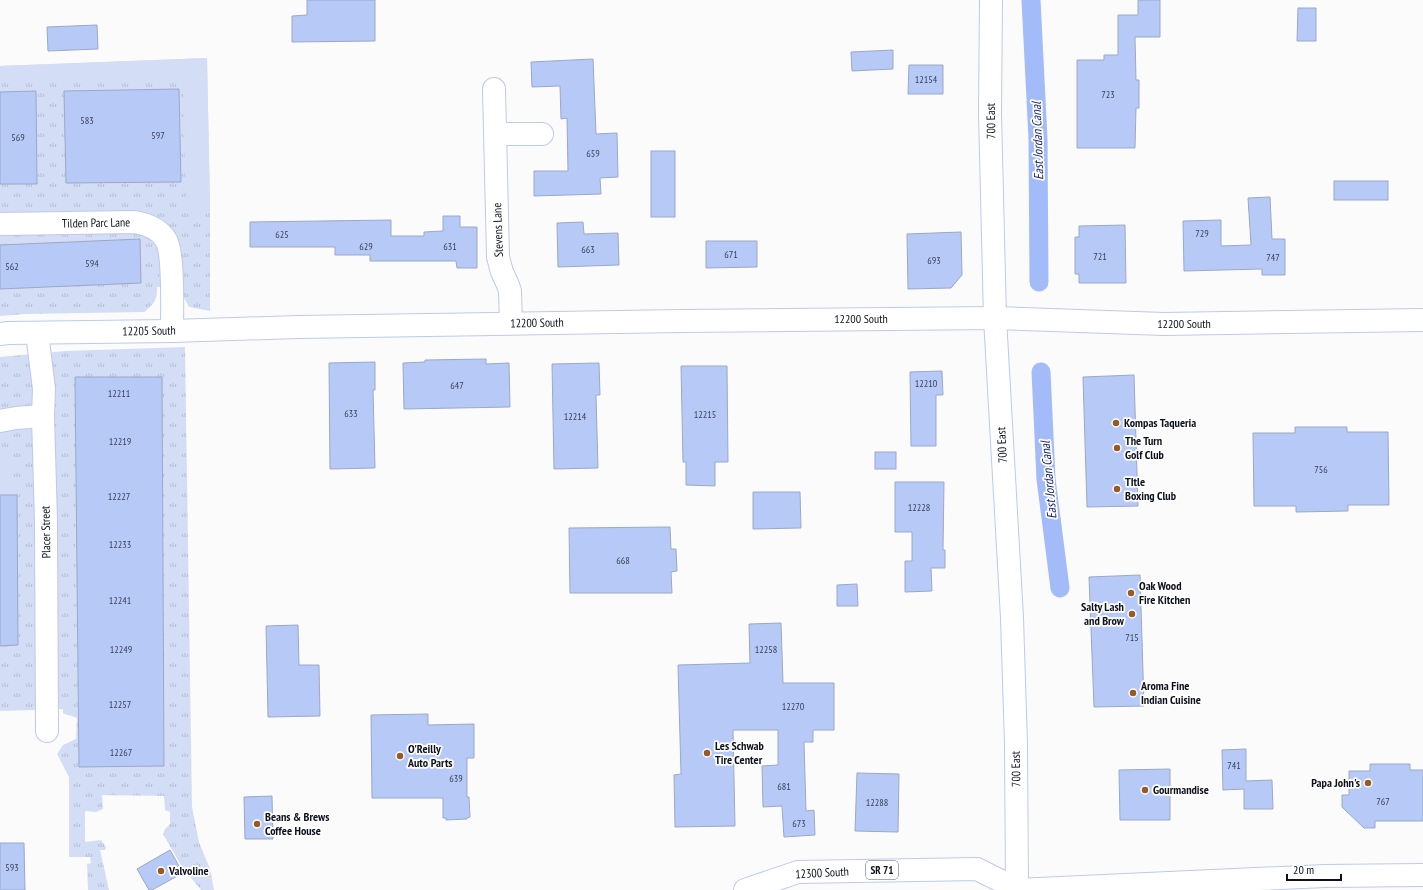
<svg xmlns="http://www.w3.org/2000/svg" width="1423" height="890" viewBox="0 0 1423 890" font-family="'PT Sans Narrow',sans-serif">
<defs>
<pattern id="grass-tufts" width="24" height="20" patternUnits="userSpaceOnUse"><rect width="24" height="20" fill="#d3ddf5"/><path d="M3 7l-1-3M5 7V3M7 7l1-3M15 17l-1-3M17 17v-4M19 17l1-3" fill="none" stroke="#b4bdd2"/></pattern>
</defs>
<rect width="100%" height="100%" fill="#fbfbfb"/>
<g fill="url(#grass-tufts)">
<path d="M207,58L210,208V311L189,307L181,292L180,288L157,287C157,300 155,303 144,312L25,314L0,316V66Z"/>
<polygon points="185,347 192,807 199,842 210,869 214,890 201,890 182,867 163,834 165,829 170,824 170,812 165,810 164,796 102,795 103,809 96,812 85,811 85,842 101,840 106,847 105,850 100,850 109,890 88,890 87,864 91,863 90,857 69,857 69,777 57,754 63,745 76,739 77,718 63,713 63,709 0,711 0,357 66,351"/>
</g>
<g fill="#d3ddf5">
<polygon points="207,58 210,208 186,209 183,81 0,82 0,66"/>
<polygon points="12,460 11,488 17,488 17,495 0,495 0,463"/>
</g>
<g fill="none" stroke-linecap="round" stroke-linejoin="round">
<g stroke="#a3bbf9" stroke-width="19">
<polyline points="1031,0 1038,139 1039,282"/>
<polyline points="1041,372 1046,479 1060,588"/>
</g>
</g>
<g fill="#b6c9f7" stroke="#9ba8c7">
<polygon points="307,0 375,0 375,41 292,42 292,16 307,15"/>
<polygon points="1138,0 1160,0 1160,37 1135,37 1136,80 1139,80 1139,108 1136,108 1135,148 1077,148 1077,60 1104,60 1104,55 1118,55 1118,15 1138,15"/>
<polygon points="1298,8 1316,8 1316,41 1297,41"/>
<polygon points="97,25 98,49 48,51 47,27"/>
<polygon points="893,50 893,69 852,71 851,52"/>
<polygon points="593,59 596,134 617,133 618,177 600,178 601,194 534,196 534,171 568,171 567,118 561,119 560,86 532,87 531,62"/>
<polygon points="909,65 943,65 943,94 908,94"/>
<polygon points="179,89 181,182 66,183 64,91"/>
<polygon points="36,91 37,184 0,184 0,92"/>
<rect x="651" y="151" width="24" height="66"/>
<rect x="1334" y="181" width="54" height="19"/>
<polygon points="1270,197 1272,239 1285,239 1285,275 1262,275 1262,269 1184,271 1183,221 1221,220 1221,246 1251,245 1248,198"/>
<polygon points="443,216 460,216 460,227 477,227 477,268 457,268 456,261 370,261 370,255 335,255 335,247 250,247 250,222 391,220 391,236 424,236 424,232 443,231"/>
<polygon points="583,222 584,234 618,233 619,265 558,267 557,223"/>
<polygon points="1125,225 1126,283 1079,283 1079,274 1075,274 1075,237 1079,237 1079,226"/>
<polygon points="961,232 962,275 951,288 908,289 907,234"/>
<polygon points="140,239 141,283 0,289 0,245"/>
<polygon points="706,241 757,241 757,267 706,268"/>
<polygon points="486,359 486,364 509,363 510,407 404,409 403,363 425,362 425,360"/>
<polygon points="375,362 375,390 373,390 375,468 330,469 329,363"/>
<polygon points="599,363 600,395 596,395 598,468 554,469 552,364"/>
<polygon points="681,366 727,366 728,462 715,462 715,486 686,485 686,462 683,462"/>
<polygon points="942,371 943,395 936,395 936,446 911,446 910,372"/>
<polygon points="1134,375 1138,506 1087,507 1083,377"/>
<polygon points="75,377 162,377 164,766 79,767"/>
<polygon points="1295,427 1347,427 1347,432 1388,432 1389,505 1348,505 1348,511 1296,512 1296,506 1254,506 1253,433 1295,433"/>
<rect x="875" y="452" width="21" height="17"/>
<polygon points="895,482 944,482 943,550 945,550 945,568 931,568 932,591 905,592 905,561 912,561 912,532 895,532"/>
<polygon points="753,492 800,492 801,528 753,529"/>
<polygon points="0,495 17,495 18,645 0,646"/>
<polygon points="670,527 671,549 676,549 677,571 671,572 672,593 570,593 569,528"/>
<polygon points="1140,575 1144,706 1094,707 1089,577"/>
<polygon points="857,584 858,606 837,606 837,585"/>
<polygon points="781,623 783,683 834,683 834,730 813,730 813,742 804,742 806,811 814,810 815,835 784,837 782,806 763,807 762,766 778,765 778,730 733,730 735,826 675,827 674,775 681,774 678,665 750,663 749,624"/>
<polygon points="298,625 299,665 319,665 320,716 268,717 266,626"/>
<polygon points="428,714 428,725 474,724 474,758 467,758 467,797 469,797 470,817 467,818 467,819 446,820 446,818 443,818 443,798 372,798 371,715"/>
<polygon points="1246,749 1246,781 1272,780 1273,809 1244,809 1244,789 1223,790 1222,750"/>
<polygon points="1370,764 1410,764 1410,770 1423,770 1423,821 1375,821 1375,828 1364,828 1342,807 1342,795 1349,795 1349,771 1370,771"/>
<polygon points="1170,769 1170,820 1120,820 1119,770"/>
<polygon points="857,773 899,774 898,832 855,831"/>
<polygon points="272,796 273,839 245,839 244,797"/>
<polygon points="0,843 24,843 25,890 0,890"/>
<polygon points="170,850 183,873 152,890 149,890 137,869"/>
</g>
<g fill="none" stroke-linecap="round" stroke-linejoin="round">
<defs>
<g id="minor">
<polyline points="494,89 498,257 502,272 508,285 510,291 511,323"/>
<polyline points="496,134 542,134"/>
<path d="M0,224L135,222C146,224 159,228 166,240C174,253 172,312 172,331"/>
<polyline points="37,333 44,389 43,416 46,522 47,731"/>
<polyline points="0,334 8,333 172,331 298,327 681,321 995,318 1164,324 1423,320"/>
<polyline points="0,421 16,418 43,416"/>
</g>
<g id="major">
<polyline points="991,0 990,113 995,318 1012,618 1016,744 1017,889"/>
<polyline points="745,890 798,872 977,869 1017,889"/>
<polyline points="1014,890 1325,876 1423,875"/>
</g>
</defs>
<use href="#minor" stroke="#bdcaea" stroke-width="24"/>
<use href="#major" stroke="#bdcaea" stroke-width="24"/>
<use href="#minor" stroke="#fff" stroke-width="22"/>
<use href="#major" stroke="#fff" stroke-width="22"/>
</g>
<g fill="#995a22" stroke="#fff" stroke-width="1.5">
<circle cx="1116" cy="423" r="4"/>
<circle cx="1117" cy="448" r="4"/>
<circle cx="1117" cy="489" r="4"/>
<circle cx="1131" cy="593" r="4"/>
<circle cx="1132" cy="614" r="4"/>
<circle cx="1133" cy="693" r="4"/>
<circle cx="707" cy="753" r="4"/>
<circle cx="400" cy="756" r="4"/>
<circle cx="1368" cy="783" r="4"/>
<circle cx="1145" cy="790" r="4"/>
<circle cx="257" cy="824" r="4"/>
<circle cx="161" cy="871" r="4"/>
</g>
<g text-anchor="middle" stroke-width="3.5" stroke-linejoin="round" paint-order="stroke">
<g font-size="10" fill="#373f54">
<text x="926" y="83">12154</text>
<text x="1108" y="98">723</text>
<text x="87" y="124">583</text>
<text x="158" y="139">597</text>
<text x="18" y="141">569</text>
<text x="593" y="157">659</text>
<text x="1202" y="237">729</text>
<text x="282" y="238">625</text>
<text x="366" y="250">629</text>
<text x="450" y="250">631</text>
<text x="588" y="253">663</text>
<text x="731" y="258">671</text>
<text x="1100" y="260">721</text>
<text x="1273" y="261">747</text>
<text x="934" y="264">693</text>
<text x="92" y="267">594</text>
<text x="12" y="270">562</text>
<text x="926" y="387">12210</text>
<text x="457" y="389">647</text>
<text x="119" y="397">12211</text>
<text x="351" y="417">633</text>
<text x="705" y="418">12215</text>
<text x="575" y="420">12214</text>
<text x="120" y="445">12219</text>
<text x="1321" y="473">756</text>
<text x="119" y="500">12227</text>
<text x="919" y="511">12228</text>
<text x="120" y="548">12233</text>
<text x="623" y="564">668</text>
<text x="120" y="604">12241</text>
<text x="1132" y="641">715</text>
<text x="121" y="653">12249</text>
<text x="766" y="653">12258</text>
<text x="120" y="708">12257</text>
<text x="793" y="710">12270</text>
<text x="121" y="756">12267</text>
<text x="1234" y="769">741</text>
<text x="456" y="782">639</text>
<text x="784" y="790">681</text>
<text x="1383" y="805">767</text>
<text x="877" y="806">12288</text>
<text x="799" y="827">673</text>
<text x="12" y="871">593</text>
</g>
<rect fill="#fff" stroke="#565861" stroke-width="1" x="866" y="861" width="32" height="18" rx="3"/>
<g font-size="11" font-weight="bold" fill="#0d111d">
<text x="882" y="874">SR 71</text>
</g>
<g font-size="12" fill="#0d111d" stroke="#fff">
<text transform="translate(991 121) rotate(-91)" y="4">700 East</text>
<text transform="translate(96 223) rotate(-1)" y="4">Tilden Parc Lane</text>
<text transform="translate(498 230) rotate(-92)" y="4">Stevens Lane</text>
<text x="861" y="323">12200 South</text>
<text transform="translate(537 323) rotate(-1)" y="4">12200 South</text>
<text x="1184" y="328">12200 South</text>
<text transform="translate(149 331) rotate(-1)" y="4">12205 South</text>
<text transform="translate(1002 445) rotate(-93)" y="4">700 East</text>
<text transform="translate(46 532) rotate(-91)" y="4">Placer Street</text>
<text transform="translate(1016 769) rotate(-91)" y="4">700 East</text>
<text transform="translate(822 873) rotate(-3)" y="4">12300 South</text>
</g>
<g font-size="12" font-weight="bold" fill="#0d111d" stroke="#fff" text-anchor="start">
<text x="1124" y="427">Kompas Taqueria</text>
<text x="1125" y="445">The Turn<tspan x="1125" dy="14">Golf Club</tspan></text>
<text x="1125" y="486">TItle<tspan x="1125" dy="14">Boxing Club</tspan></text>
<text x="1139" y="590">Oak Wood<tspan x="1139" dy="14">Fire Kitchen</tspan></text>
<text x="1124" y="611" text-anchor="end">Salty Lash<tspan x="1124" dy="14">and Brow</tspan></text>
<text x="1141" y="690">Aroma Fine<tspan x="1141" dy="14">Indian Cuisine</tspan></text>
<text x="715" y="750">Les Schwab<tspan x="715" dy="14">Tire Center</tspan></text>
<text x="408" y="753">O'Reilly<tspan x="408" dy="14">Auto Parts</tspan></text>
<text x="1360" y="787" text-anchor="end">Papa John's</text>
<text x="1153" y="794">Gourmandise</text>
<text x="265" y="821">Beans &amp; Brews<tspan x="265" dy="14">Coffee House</tspan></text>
<text x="169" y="875">Valvoline</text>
</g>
<g font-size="13" font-style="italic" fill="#111f74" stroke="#fff">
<text transform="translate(1037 141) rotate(-92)" y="5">East Jordan Canal</text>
<text transform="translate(1048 480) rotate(-95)" y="5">East Jordan Canal</text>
</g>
</g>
<path d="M1287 874v6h54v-6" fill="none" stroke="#0d111d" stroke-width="2"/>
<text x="1293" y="874" font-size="12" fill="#0d111d" stroke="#ffffff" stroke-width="3" paint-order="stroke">20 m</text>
</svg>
